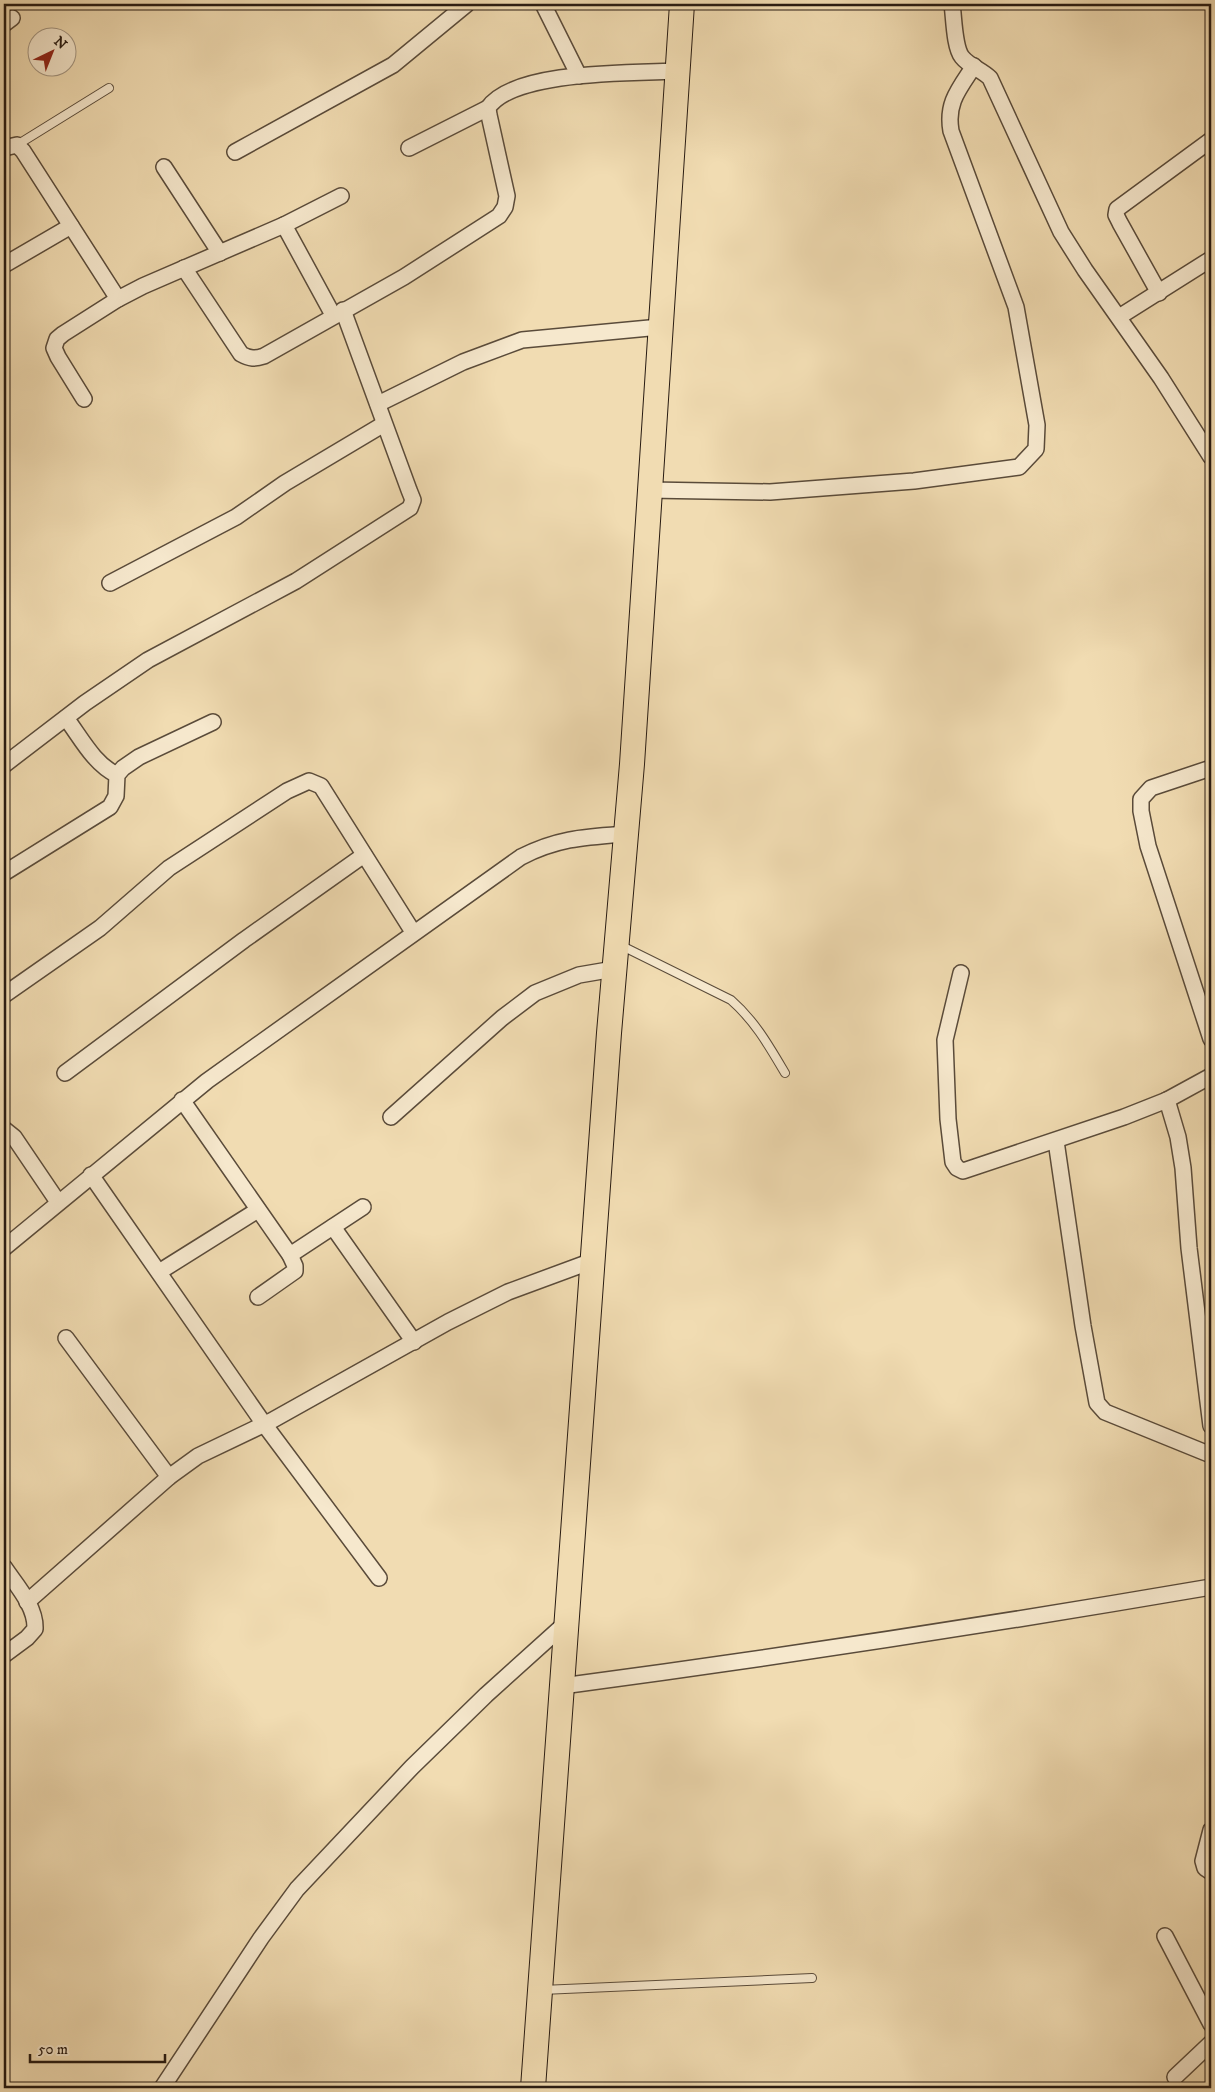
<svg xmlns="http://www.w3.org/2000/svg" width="1215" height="2092" viewBox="0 0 1215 2092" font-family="'IM FELL DW Pica',serif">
<rect width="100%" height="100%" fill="#f1dcb2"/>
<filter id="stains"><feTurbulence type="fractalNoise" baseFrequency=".004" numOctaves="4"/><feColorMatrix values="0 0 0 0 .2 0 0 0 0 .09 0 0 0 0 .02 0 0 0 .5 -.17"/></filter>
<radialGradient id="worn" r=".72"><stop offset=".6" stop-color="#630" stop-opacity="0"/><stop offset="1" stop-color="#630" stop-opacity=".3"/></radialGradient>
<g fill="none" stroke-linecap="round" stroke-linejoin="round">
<defs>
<g id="lane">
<polyline points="17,145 109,88"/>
<path d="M620,945L731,1000C755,1021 769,1046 785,1073"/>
<polyline points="542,1990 812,1978"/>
</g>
<g id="street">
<polyline points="543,4 579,76"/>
<path d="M952,4C954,17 954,47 962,57C969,66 982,70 990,78L1061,232L1085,270L1161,378L1211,457"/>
<polyline points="4,24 12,18"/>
<polyline points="4,148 17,145 23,151 118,299"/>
<polyline points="409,148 488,108"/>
<polyline points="235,152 393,65 467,4"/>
<polyline points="164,167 220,253"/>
<polyline points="284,225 333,315"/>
<polyline points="4,265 71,226"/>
<path d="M184,268L241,354C250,359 255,359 264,356L404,277L499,216L505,207L507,196L489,115L488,108C513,70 634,73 678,71"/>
<polyline points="1159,293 1120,223 1116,215 1117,209 1211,140"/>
<polyline points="1119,317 1211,259"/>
<polyline points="84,399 58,357 54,348 57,339 63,334 118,299 143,286 284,225 341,196"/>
<polyline points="378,404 463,362 522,340 660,327"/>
<path d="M649,490L770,492L914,481L1019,467L1036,449L1037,425L1016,307L951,131C946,103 959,89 974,66"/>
<polyline points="110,583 236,517 285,483 384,424"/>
<path d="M66,718C81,738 94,764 117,775"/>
<polyline points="4,765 85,703 148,660 296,581 410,508 413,500 409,490 343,310"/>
<polyline points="1211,768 1151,788 1141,799 1141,811 1148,846 1211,1039"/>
<polyline points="4,873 110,807 116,796 117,775 123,768 139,757 213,722"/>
<polyline points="961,973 945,1040 948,1119 953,1162 957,1168 963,1171 1124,1117 1167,1100 1211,1076"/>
<polyline points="4,995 100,928 169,868 287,791 309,781 321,786 413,932"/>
<polyline points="65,1073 244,940 364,855"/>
<polyline points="182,1100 290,1255 295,1266 295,1271 258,1297"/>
<polyline points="1167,1100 1178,1137 1183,1168 1189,1248 1211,1426"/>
<polyline points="391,1117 502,1018 535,993 579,975 614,969"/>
<polyline points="4,1129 14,1137 58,1202"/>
<polyline points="1056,1141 1083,1326 1097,1403 1105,1412 1211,1455"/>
<polyline points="91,1175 264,1424 379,1578"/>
<polyline points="333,1227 414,1342"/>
<path d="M4,1248L207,1081L521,857C558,838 585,837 626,834"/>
<polyline points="290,1255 363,1207"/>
<polyline points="159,1272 258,1210"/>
<polyline points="66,1338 169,1477"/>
<path d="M4,1567C16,1585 36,1606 35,1629L27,1638L4,1655"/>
<polyline points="27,1602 169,1477 198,1456 271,1421 448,1322 508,1292 592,1261"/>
<path d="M562,1686C779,1657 995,1624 1211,1587"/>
<polyline points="1211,1830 1203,1861 1205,1868 1211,1872"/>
<polyline points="1165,1936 1211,2024"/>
<polyline points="1175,2077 1211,2043"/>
<polyline points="162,2088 261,1938 297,1889 412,1767 486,1695 567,1622"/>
</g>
<polyline id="primary" points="533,2088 609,1033 632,764 682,4"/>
</defs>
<use href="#lane" stroke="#5a4b3a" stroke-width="10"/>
<use href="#street" stroke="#5a4b3a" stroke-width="18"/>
<use href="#primary" stroke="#281b12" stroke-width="26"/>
<use href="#lane" stroke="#f6e8cd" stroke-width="8"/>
<use href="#street" stroke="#f6e8cd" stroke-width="15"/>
<use href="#primary" stroke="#f1dcb2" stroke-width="24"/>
</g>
<rect width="1215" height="2092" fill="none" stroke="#f1dcb2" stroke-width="20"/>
<rect x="5" y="5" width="1205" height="2082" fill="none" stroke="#281b12" stroke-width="2.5"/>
<rect x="10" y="10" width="1195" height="2072" fill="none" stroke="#281b12"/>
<g transform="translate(52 52) rotate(43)"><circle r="24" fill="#f6e8cd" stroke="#a49682"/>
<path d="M0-4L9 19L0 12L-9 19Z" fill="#8f2418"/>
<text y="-8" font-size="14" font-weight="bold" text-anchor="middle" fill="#281b12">N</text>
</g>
<path d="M30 2054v8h135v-8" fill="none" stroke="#281b12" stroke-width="2.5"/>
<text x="38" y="2054" font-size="15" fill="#281b12" stroke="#f6e8cd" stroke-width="4" paint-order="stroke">50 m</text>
<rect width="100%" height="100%" filter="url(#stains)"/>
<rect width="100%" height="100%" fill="url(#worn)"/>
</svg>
